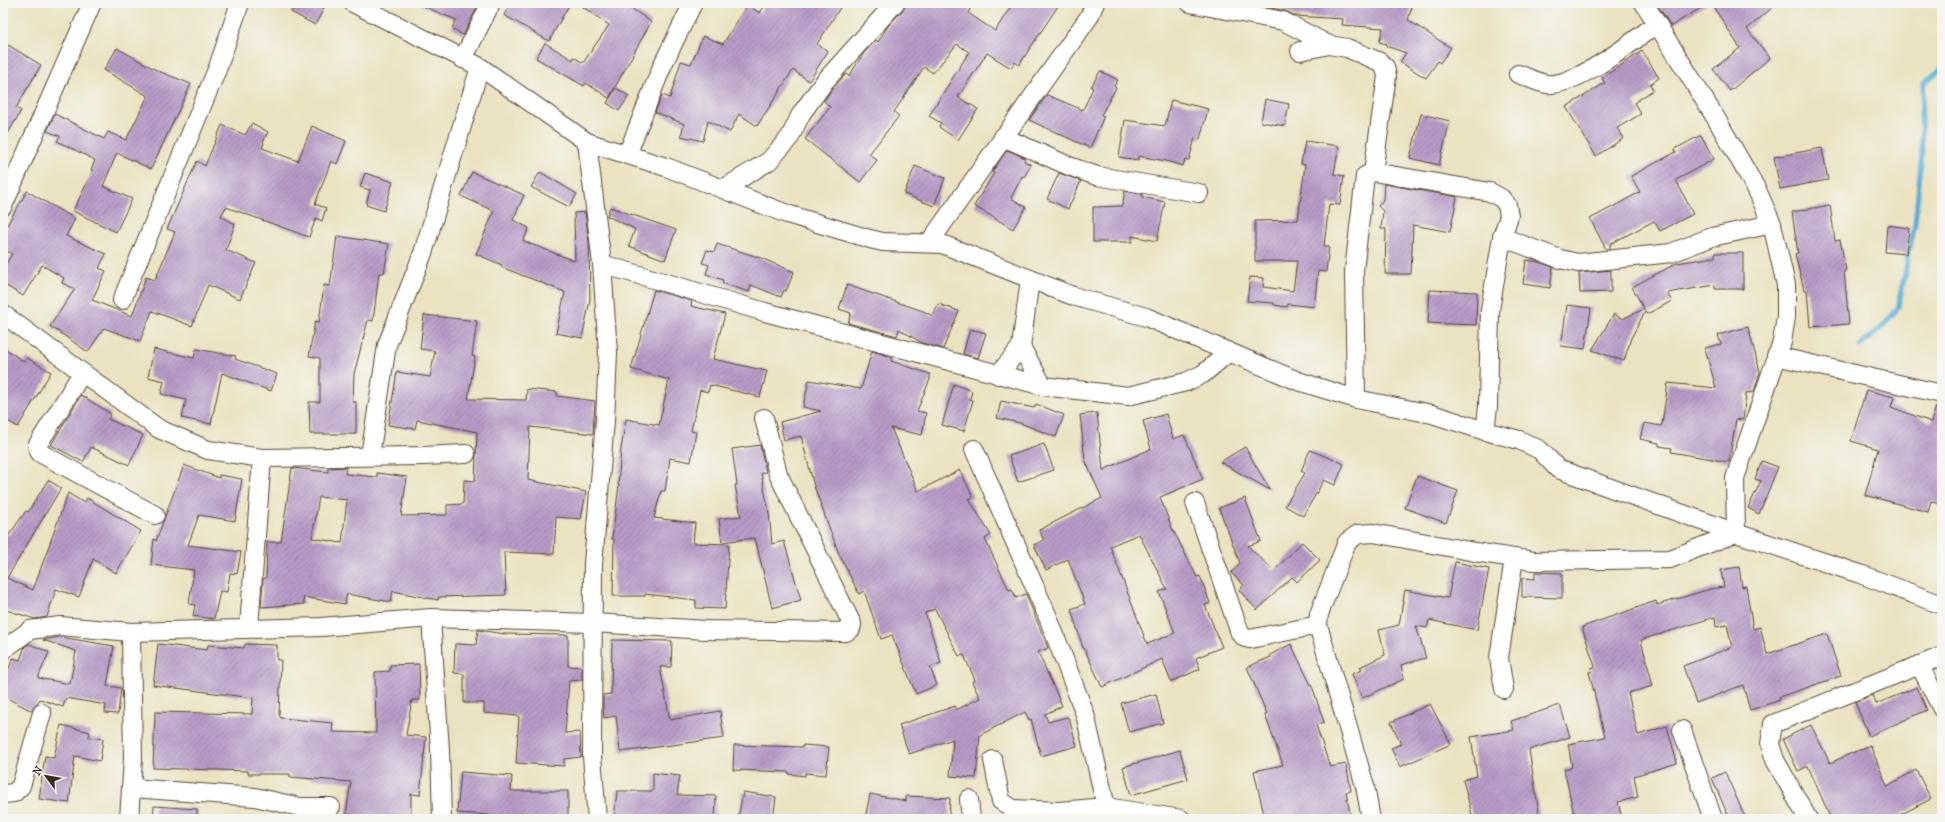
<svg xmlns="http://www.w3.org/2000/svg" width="1945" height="822" viewBox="0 0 1945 822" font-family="'IM FELL French Canon',serif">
<defs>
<pattern id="building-hatch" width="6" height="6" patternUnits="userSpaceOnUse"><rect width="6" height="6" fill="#b79bc8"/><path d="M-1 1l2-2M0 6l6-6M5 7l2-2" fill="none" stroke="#967fa2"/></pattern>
</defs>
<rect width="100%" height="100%" fill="#f6f6f2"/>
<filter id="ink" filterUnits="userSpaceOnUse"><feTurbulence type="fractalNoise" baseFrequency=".025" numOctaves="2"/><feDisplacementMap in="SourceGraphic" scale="8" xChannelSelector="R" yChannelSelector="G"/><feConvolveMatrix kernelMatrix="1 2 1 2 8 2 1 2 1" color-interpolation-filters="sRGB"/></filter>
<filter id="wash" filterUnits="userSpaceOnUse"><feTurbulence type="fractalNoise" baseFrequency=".012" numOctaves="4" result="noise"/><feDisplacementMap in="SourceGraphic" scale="16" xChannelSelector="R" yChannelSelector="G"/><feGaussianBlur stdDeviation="0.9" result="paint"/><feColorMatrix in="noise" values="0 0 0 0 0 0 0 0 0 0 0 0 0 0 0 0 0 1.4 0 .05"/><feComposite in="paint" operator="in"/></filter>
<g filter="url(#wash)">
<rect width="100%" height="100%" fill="#eae2c0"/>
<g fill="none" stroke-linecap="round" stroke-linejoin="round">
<polyline stroke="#5aaed6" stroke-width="5" points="1860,346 1883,326 1898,308 1915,223 1922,154 1921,115 1924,83 1942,68"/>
</g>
<g id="blocks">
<g fill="url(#building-hatch)" fill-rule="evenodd">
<polygon points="296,3 314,3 324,8 315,25 291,12"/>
<polygon points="416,3 479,3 463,35 452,28 456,20"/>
<polygon points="511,3 570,3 549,41 504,15"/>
<polygon points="577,3 624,3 651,22 609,98 586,83 584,86 536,58 545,43 573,60 574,57 583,63 609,25"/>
<polygon points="766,3 843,3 817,44 828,51 809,81 793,70 757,126 739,114 730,132 708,121 703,141 681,136 684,124 655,112 662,95 670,98 681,61 691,64 703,36 723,44 747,5 760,13"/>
<polygon points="909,3 973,3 968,13 995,31 1013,3 1060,3 1019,65 1015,62 1011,68 987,53 958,97 978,109 958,140 939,127 941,123 929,116 969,52 957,44 933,73 924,67 894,112 899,116 869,154 877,160 860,182 805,139 830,107 824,101 833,88 846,74 849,76 864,53 876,40 878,42 888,26"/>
<polygon points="1256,3 1413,3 1408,20 1451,48 1440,63 1438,61 1426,78 1400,62 1406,53 1386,46 1387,44 1379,42 1383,28 1342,25 1343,19 1296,16 1285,11 1256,5"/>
<polygon points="1656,3 1709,3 1671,26"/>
<polygon points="1711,3 1778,3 1747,29 1770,58 1730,91 1713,69 1740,48"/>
<polygon points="8,45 41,65 16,108 21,111 3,142 3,54"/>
<polygon points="117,48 158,71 191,84 151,169 117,153 103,186 132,199 116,232 73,211 93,171 91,170 95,160 57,141 60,136 47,131 55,114 104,139 108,132 126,140 148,96 104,70"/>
<polygon points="1642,51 1659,78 1650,84 1653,90 1634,103 1641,114 1617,128 1624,138 1596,156 1566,107 1605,83 1602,78"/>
<polygon points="1100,71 1118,80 1114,86 1116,88 1101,115 1104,116 1090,148 1029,120 1047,95 1083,110 1093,88 1091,87"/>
<polygon points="616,88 629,96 619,111 607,103"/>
<polygon points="1265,99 1289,104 1285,126 1261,122"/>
<polygon points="1171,100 1208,109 1200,139 1195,138 1189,160 1185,160 1183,166 1166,161 1138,156 1138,160 1119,157 1125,120 1165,126"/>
<polygon points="1421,114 1450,121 1439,165 1410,158"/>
<polygon points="252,123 268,132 263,142 264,143 262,148 298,161 312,126 346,141 337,164 331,161 315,204 326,208 322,221 316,218 309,237 226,207 221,216 235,224 226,250 256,263 240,299 208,285 192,326 152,311 140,341 104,328 88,352 50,326 75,289 62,283 64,278 42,265 23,296 3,284 3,269 12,254 3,249 3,232 27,191 75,219 66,236 106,254 99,268 106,271 92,300 132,316 146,277 155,280 175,232 167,229 197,161 205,166 222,125 245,135"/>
<polygon points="1701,135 1714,159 1676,180 1693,214 1660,231 1654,221 1610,244 1610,249 1606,249 1590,219 1640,192 1631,176 1676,152 1675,149"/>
<polygon points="1305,141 1339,146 1334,174 1344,176 1340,205 1329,204 1324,246 1329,246 1326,272 1318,271 1314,307 1288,304 1287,307 1274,305 1274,303 1247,301 1250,277 1264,278 1263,287 1293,291 1297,261 1255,261 1255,221 1298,220 1305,165 1301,164"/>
<polygon points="1822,148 1828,180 1780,189 1774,157"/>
<polygon points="1007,150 1025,158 1024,161 1031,165 1024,177 1022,176 1011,198 1026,207 1013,229 974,206 994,173 992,172"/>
<polygon points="915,166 945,178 934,206 904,194"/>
<polygon points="472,172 524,195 513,220 529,228 523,241 575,261 574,213 585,212 589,242 590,300 582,338 556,333 565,292 501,267 502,265 476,254 494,211 461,196"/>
<polygon points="540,172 577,194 569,207 531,187"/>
<polygon points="365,173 393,182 384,211 366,205 370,190 360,187"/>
<polygon points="1059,173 1081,181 1068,209 1047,199"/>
<polygon points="1384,184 1457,197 1450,232 1413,225 1411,274 1385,274 1386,229 1381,229 1383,211 1378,206 1383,200"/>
<polygon points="1125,191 1142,194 1142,197 1165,202 1157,241 1132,236 1132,242 1093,242 1093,207 1122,206"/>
<polygon points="1830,205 1835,241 1840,240 1846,270 1844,271 1849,324 1810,327 1807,290 1804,290 1795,254 1798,253 1792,212"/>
<polygon points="610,207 676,230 665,260 629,246 635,229 607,216"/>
<polygon points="1887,225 1909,228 1906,254 1885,252"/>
<polygon points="337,236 389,244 384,273 379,273 373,321 368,320 354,374 353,402 356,402 356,434 310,434 309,402 320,402 320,358 309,356 315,321 319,322 324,285 330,286"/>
<polygon points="717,244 761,258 794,272 786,291 784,290 781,297 751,285 749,292 722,283 723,280 706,274 709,265 702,263 707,250 714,252"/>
<polygon points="1715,253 1743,253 1743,289 1715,289 1715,285 1667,293 1672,301 1647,314 1645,312 1631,338 1624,361 1592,350 1614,314 1622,319 1644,309 1632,287 1677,263 1715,257"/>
<polygon points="1526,260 1538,262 1553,267 1550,288 1523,284"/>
<polygon points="1611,270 1611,292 1580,293 1579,273"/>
<polygon points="847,285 923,311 933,316 938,304 959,311 943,349 922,343 899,329 897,336 848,323 851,313 839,309"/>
<polygon points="654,290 692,301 691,306 725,314 713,359 767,371 760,397 710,385 708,392 700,390 691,431 696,432 691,462 670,458 665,491 661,491 654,518 695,523 693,543 729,544 725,609 696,608 696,600 645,594 645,596 613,596 614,539 612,539 619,485 618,485 621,449 626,419 659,425 669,380 631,369"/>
<polygon points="1430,290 1477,292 1476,325 1428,323"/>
<polygon points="1567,305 1591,308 1585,349 1561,346"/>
<path d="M424,315L477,321L472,356L475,357L468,399L526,400L527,389L557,392V396L595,401L593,434L530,427L528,480L586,492L581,519L556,517L554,554L504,552L506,595L439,597L438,600L393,591L391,602L347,594L345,604L303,597L304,604L261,607L263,579L266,578L267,542H281L292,468L328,472V468L346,467L345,474L377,477V473L407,477L401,516L447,515V505L463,504L464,480L475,481L477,432L417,420L415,429L388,425L397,372L430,377L435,351L420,349ZM319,497L347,500L342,543L312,538Z"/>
<polygon points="1748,327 1760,372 1754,392 1746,393 1743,420 1736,419 1729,462 1671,452 1672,448 1659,446 1659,443 1640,439 1644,423 1661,426 1662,424 1668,383 1716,388 1705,348 1721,344 1718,335"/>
<polygon points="970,329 986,333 978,358 963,354"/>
<polygon points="3,347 24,362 27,358 51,372 18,427 3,418"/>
<polygon points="154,349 194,358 196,349 236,356 235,359 277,374 271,391 222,373 211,424 182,418 186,400 161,394 164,381 148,377"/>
<polygon points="872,351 892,357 891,361 930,374 930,379 917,411 926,413 922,435 891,428 918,491 960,470 973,497 969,499 991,535 985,539 1009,590 1012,589 1016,598 1026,594 1048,648 1038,652 1062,706 1045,714 1048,722 1067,717 1069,719 1077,746 1041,756 1031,719 1029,720 1025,712 980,735 976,778 950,776 953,739 909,754 899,725 955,706 956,710 980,698 972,682 975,680 964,655 959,656 935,609 925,613 941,663 930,667 937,685 916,694 892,635 881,639 864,591 859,594 839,554 814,486 801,436 784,440 780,422 821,411 803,407 809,380 861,389"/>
<polygon points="954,384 972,391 970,399 973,400 964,431 942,425"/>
<polygon points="1866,390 1894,397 1891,407 1931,422 1937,404 1942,404 1942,505 1931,501 1928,512 1865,495 1878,449 1851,441"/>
<polygon points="81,395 111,414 108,419 143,435 129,465 91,447 83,462 51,445"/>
<polygon points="1001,401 1034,408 1036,404 1064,415 1056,437 1020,423 997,418"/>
<path d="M1097,413L1103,470L1151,449L1143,421L1166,414L1173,439L1184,435L1203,479L1160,497L1171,526L1197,577L1200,576L1210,603L1205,605L1222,647L1196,658L1200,669L1171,682L1162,659L1102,687L1084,648H1083L1071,609L1085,604L1068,559L1046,570L1034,545L1044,540L1039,530L1102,498L1085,460L1080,415ZM1139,534L1167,589L1159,592L1175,633L1147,644L1110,546Z"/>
<polygon points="1044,444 1054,470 1018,482 1009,456"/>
<polygon points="760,445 766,472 761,473 769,513 772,544 784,541 801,600 772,608 755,538 722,542 719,519 741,516 735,485 737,485 732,449"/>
<polygon points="1245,447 1270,490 1220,462"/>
<polygon points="1310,450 1344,464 1335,485 1324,480 1303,516 1285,506 1305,473 1301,471"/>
<polygon points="1762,461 1778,467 1759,514 1748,508 1761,481 1755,479"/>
<polygon points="184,465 219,478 219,475 242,479 235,521 199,515 188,545 241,552 237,574 230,573 227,592 220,591 214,619 193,616 195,605 189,604 194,570 151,565 154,539 156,541"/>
<polygon points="1417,476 1458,491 1446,523 1405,508"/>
<polygon points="48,480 61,488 7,578 33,590 68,493 84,503 87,498 141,531 116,573 93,559 79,597 56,589 47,617 35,619 3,609 3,531 9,535 26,511 28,512"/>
<polygon points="1245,498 1261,541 1248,546 1274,571 1302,542 1320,560 1297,582 1292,577 1257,610 1239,590 1244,585 1231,573 1240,563 1219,508"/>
<polygon points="1455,562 1489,569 1477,630 1429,620 1427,628 1416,626 1426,658 1401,665 1404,679 1362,698 1352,674 1362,670 1360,667 1385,655 1379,630 1399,625 1405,590 1448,598"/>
<polygon points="1739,567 1742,587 1746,586 1753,629 1760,627 1767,654 1827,634 1841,676 1779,697 1780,700 1750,710 1743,685 1696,703 1683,666 1732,647 1727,625 1716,627 1715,617 1641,640 1653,686 1628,693 1638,735 1667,726 1677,763 1634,776 1638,797 1618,802 1622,819 1575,819 1564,769 1572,767 1568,744 1605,737 1589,672 1592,671 1591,668 1595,667 1582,627 1656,601 1657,605 1710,589 1724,587 1721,570"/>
<polygon points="1535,572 1562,573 1562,598 1522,597 1522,578 1535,579"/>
<polygon points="478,630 505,634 568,635 568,666 582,667 582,680 569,681 565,733 580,732 581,757 564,759 564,766 516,763 519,716 484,713 484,703 464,703 464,674 454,673 455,644 476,645"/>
<polygon points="60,637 114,646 107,686 121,688 118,714 105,713 106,705 66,698 63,707 40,699 32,711 3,696 3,683 13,658 20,660 25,646 29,644 49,652 38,678 70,684 76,651 43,640"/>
<polygon points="612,640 672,641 671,667 660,667 670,720 720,711 724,738 620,752 616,716 604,718 603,707 603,695 611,694"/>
<polygon points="158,644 207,650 208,645 244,648 245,644 277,645 277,660 281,660 279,715 281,718 333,723 332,732 376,733 375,672 390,671 390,665 419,664 420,700 412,700 406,735 426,737 420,795 411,794 411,819 378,819 346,814 351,782 290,777 290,774 248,774 248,771 153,768 155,712 252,714 253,698 153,685"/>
<polygon points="1291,644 1313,689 1324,722 1316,725 1330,767 1346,764 1351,791 1346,792 1351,819 1265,819 1254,771 1283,765 1265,715 1267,714 1247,667 1271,657 1270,655"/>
<polygon points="1917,687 1927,710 1869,736 1855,702 1872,695 1876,704"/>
<polygon points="1156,694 1163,723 1129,732 1121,703"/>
<polygon points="1430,704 1451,744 1400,767 1391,748 1401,744 1391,722"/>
<polygon points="1560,705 1570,737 1529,750 1540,819 1473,819 1463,780 1477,776 1471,737 1514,730 1511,721"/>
<polygon points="61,725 90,732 89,737 103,739 100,761 75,756 69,803 39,799 45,756 54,758"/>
<polygon points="1811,725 1830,763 1870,745 1887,786 1916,770 1931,799 1892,819 1831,819 1808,766 1798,771 1783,739"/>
<polygon points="734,745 803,747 803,745 829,747 826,775 805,773 805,776 789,774 789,772 733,770"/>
<polygon points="1180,750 1188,779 1131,795 1123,767"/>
<polygon points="461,772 512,776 511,791 568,791 568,819 502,819 489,818 489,815 457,813"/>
<polygon points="1725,772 1746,819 1730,819 1723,804 1712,778"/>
<polygon points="653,773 680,776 677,795 716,796 715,819 614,819 617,791 653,791"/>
<polygon points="743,792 776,797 773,819 738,819"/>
<polygon points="870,794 906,801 906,796 950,798 949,819 865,819"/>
<polygon points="154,806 197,809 197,819 153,819"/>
</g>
</g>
</g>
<g filter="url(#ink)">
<use href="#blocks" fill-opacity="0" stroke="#554636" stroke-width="1"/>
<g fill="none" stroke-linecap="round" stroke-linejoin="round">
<defs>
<g id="minor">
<polyline points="353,3 480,67 587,142 666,167 787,214 870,239 883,242 942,244 1073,296 1146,317 1298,381 1356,399 1432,414 1485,431 1519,440 1540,450 1558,469 1736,533 1860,574 1942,605"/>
<polyline points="1190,3 1283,21 1329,45"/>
<polyline points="1644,3 1717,120 1757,190 1772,224 1786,285 1786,317 1782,342 1735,478 1736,533"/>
<polyline points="1300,51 1329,45 1347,48 1380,62 1385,67 1387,76 1373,172"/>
<polyline points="463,59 491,3"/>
<path d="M1518,74C1527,77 1538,83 1547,84C1575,87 1633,42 1656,24"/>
<polyline points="1003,137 1069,166 1097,176 1199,193"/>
<polyline points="587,142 602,264 608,353 605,421 593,564 592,756 597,819"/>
<polyline points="627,155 663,64 693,3"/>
<polyline points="723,189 769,161 790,137 801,114 825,81 895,3"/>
<polyline points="3,206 92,3"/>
<polyline points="1502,237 1560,259 1578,263 1671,253 1712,237 1772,224"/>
<polyline points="929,243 1089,17 1095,3"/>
<polyline points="602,264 765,312 1043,386 1128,396 1186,382 1203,374 1229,352"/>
<polyline points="122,300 218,67 240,3"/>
<polyline points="3,314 159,429 208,450 262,458 423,456 466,454"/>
<polyline points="1021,347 1043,386"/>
<polyline points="1776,356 1942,394"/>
<polyline points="82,373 37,446 40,453 155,515"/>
<polyline points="998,375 1021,347 1030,279"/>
<polyline points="1356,399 1354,271 1365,176 1373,172 1490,192 1501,198 1507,205 1509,216 1502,237 1490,310 1488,407 1485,431"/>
<polyline points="974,449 1048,617 1085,714 1106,807"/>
<polyline points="370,456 387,345 423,253 480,67"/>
<polyline points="1195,503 1240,633 1245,638 1250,639 1318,625"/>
<polyline points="431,618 440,750 442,819"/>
<polyline points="249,627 262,458"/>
<polyline points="3,650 30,630 60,626 131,632 321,627 431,618 593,623 707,630 846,632 851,629 852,624 778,474 764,418"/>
<polyline points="1920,666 1942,709"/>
<polyline points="1504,689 1499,658 1514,558"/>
<polyline points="1682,730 1713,819"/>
<polyline points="993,760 1001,801 1013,809 1059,811 1106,807 1181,819"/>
<polyline points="131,788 255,797 300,807 331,807"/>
<polyline points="3,794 14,793 21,786 42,713"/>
<polyline points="969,799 971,819"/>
<polyline points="129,819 133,759 131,632"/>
<polyline points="1371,819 1365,786 1318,625 1319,614 1347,542 1358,534 1373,533 1475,552 1534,561 1670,559 1736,533"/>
<polyline points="1808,819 1775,760 1770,744 1773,724 1942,656"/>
</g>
</defs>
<use href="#minor" stroke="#554636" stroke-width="20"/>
<use href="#minor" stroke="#fff" stroke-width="18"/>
</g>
</g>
<rect width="1945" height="822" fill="none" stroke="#f6f6f2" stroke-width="16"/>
<g transform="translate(46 776) rotate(302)" stroke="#f6f6f2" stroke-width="3" paint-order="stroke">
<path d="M0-3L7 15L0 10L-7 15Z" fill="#3b2a1e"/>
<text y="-6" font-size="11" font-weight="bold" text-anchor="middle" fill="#3b2a1e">N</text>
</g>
</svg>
